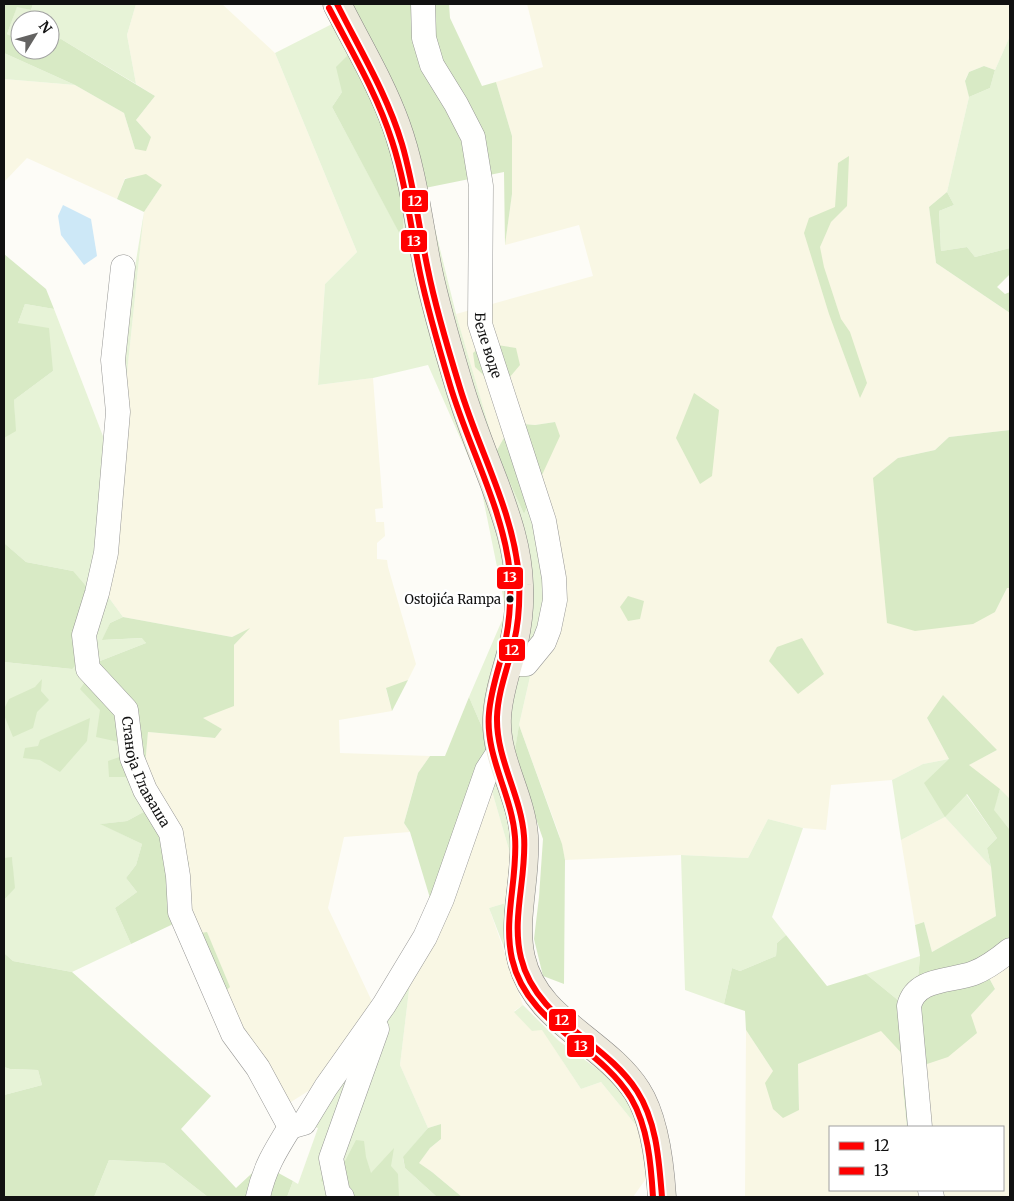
<svg xmlns="http://www.w3.org/2000/svg" width="1014" height="1201" viewBox="0 0 1014 1201" font-family="Merriweather,serif">
<rect width="100%" height="100%" fill="#fdfcf7"/>
<g fill="#f9f7e4">
<polygon points="136,4 222,4 275,53 357,252 325,284 318,385 373,378 383,508 375,509 376,522 384,522 385,536 377,543 377,559 387,560 388,567 416,664 408,680 386,689 392,711 339,720 340,753 430,756 418,773 411,797 404,823 410,832 344,837 328,908 376,1010 321,1083 283,1107 195,934 160,803 144,777 148,732 215,738 222,729 202,718 234,705 234,645 248,629 232,637 123,617 104,591 144,212 162,185 125,178 117,199 27,158 4,182 4,79 75,85 124,113 135,149 151,137 136,120 155,96 136,84 127,35"/>
<polygon points="527,4 1010,4 1010,36 995,70 984,66 969,72 965,80 969,97 947,192 929,207 936,263 1010,313 1010,430 949,437 935,450 898,458 995,612 1007,588 1010,588 1010,799 968,765 997,750 927,718 949,759 923,764 892,780 831,785 826,830 803,828 768,819 748,858 681,855 565,860 559,834 519,725 532,668 539,483 555,422 535,425 512,423 496,452 456,314 593,276 579,225 505,245 512,194 512,136 496,82 543,67"/>
<polygon points="489,781 514,867 509,902 489,908 523,1005 514,1011 542,1029 581,1089 601,1082 644,1135 648,1176 633,1197 462,1197 432,1172 418,1163 430,1148 441,1139 441,1124 428,1128 400,1065 415,940"/>
<polygon points="945,817 991,867 996,916 932,952 924,922 915,925 901,840"/>
<polygon points="1010,958 1010,1197 745,1197 746,1030 799,1110 798,1064 881,1030 906,1058 903,1088 907,1127 830,1127 830,1190 1003,1190 1003,1127 918,1127 924,1065 995,989 988,976"/>
</g>
<g fill="#e7f3d7">
<polygon points="33,4 136,4 127,35 136,84 61,39 50,41 50,20 20,20 20,40 7,34 17,6 31,10"/>
<polygon points="334,23 352,51 342,92 332,107 403,239 404,187 425,188 456,314 496,451 524,514 539,483 559,609 532,668 519,725 507,806 514,867 489,781 488,741 469,697 506,611 480,483 428,365 373,378 318,385 325,284 357,252 275,53"/>
<polygon points="1010,36 1010,248 975,257 967,247 941,251 939,211 954,205 947,192 969,97 990,88 995,70"/>
<polygon points="4,53 75,85 4,79"/>
<polygon points="144,212 104,591 123,617 110,623 103,640 143,638 146,643 100,661 100,710 160,803 127,821 101,824 142,844 136,865 126,878 137,892 115,908 131,944 72,972 13,961 4,953 4,900 14,888 12,858 4,858 4,662 72,669 73,571 26,562 4,543 4,438 15,430 14,400 53,371 18,323 25,304 54,309 106,444"/>
<polygon points="949,759 966,794 997,838 987,848 991,867 945,817 901,840 892,780 923,764"/>
<polygon points="1000,789 1010,799 1010,830 993,810"/>
<polygon points="768,819 803,828 772,917 786,935 777,943 776,956 740,971 732,968 724,1004 685,990 681,855 748,858"/>
<polygon points="509,902 510,963 489,908"/>
<polygon points="415,940 400,1065 428,1128 403,1158 405,1168 437,1197 287,1197 293,1181 298,1184 318,1128 297,1122"/>
<polygon points="920,956 915,1014 866,974"/>
<polygon points="523,1005 559,1041 611,1079 631,1102 644,1135 601,1082 581,1089 542,1030 532,1031 514,1012"/>
<polygon points="4,1067 10,1069 38,1070 42,1085 4,1095"/>
<polygon points="109,1160 164,1163 208,1197 94,1197"/>
</g>
<g fill="#d8eac5">
<polygon points="4,4 33,4 31,10 17,7 7,34 20,40 20,50 50,50 50,41 61,39 155,96 136,120 151,137 146,151 135,149 124,113 75,85 4,53"/>
<polygon points="323,4 449,4 450,18 482,86 496,82 512,136 512,194 505,245 504,172 425,188 404,187 403,240 332,107 342,92 336,67 352,51"/>
<polygon points="984,66 995,70 990,88 969,97 965,81 969,72"/>
<polygon points="849,156 847,206 831,222 820,247 824,267 841,319 850,332 867,383 860,398 829,314 804,233 809,218 835,207 838,163"/>
<polygon points="146,174 162,185 144,212 117,199 125,179"/>
<polygon points="947,192 954,205 939,211 941,251 967,247 975,257 1010,248 1010,274 997,287 1005,294 1010,292 1010,313 936,263 929,207"/>
<polygon points="4,254 46,289 54,309 25,304 18,323 49,328 53,371 14,400 16,431 4,438"/>
<polygon points="485,343 516,348 520,365 499,390 475,367 473,353"/>
<polygon points="694,393 719,410 712,476 700,484 676,438"/>
<polygon points="555,422 560,436 524,514 496,452 512,423 535,425"/>
<polygon points="1010,430 1010,588 1007,588 995,612 973,624 915,631 887,623 873,478 898,458 935,450 949,437"/>
<polygon points="4,543 26,562 73,571 91,592 81,660 72,669 4,662"/>
<polygon points="628,596 644,601 640,619 628,621 620,607"/>
<polygon points="123,617 232,637 250,628 234,645 234,706 203,718 222,729 215,738 148,732 144,777 109,777 108,761 125,755 119,742 96,737 100,710 80,689 100,661 146,643 142,638 102,640 110,623"/>
<polygon points="802,638 824,674 798,694 769,661 777,647"/>
<polygon points="42,679 41,691 49,700 37,712 33,728 13,737 4,715 4,709 9,699 35,687"/>
<polygon points="408,680 392,711 386,688"/>
<polygon points="943,695 997,750 969,765 1000,789 994,810 1010,830 1010,958 988,976 995,989 971,1015 977,1033 948,1057 924,1065 918,1127 907,1127 903,1088 906,1058 881,1031 798,1064 799,1110 783,1118 773,1109 765,1083 773,1071 746,1030 745,1011 724,1004 732,968 740,971 776,956 777,943 786,935 827,986 866,974 915,1014 920,956 915,925 924,922 932,952 996,916 991,867 987,848 997,838 967,794 945,817 924,783 949,759 927,718"/>
<polygon points="469,697 488,741 483,767 433,908 410,832 404,823 418,773 430,756 445,756"/>
<polygon points="90,718 87,741 60,772 40,760 23,758 25,748 38,746 40,740"/>
<polygon points="519,725 562,844 565,860 564,984 543,976 534,939 539,897 543,839 514,756"/>
<polygon points="160,803 171,810 189,864 182,872 188,917 131,944 115,908 137,892 126,878 136,865 142,844 100,824 127,821"/>
<polygon points="12,857 15,888 4,900 4,858"/>
<polygon points="207,932 230,987 221,995 195,934"/>
<polygon points="4,953 13,961 72,972 211,1096 181,1129 236,1188 262,1164 293,1181 287,1197 208,1197 164,1163 109,1160 94,1197 4,1197 4,1095 42,1085 38,1070 10,1069 4,1067"/>
<polygon points="441,1124 441,1139 430,1148 419,1163 432,1172 462,1197 437,1197 405,1168 403,1157 428,1128"/>
<polygon points="356,1140 364,1141 366,1157 371,1173 394,1148 391,1166 398,1174 399,1197 346,1197 321,1181 328,1163 342,1167"/>
</g>
<polygon fill="#cde8f7" points="63,205 91,219 97,256 84,265 61,235 58,216"/>
<g fill="none" stroke-linecap="round" stroke-linejoin="round">
<defs>
<g id="minor">
<path id="s1" d="M423,4L424,38L432,65L456,104L473,137L481,186L480,324L544,521L554,578L555,600L549,629L544,642L526,664H508"/>
<path id="s2" d="M123,267L113,360L118,412L106,553L97,593L84,635L88,669L126,710L132,758L145,790L171,833L178,876L180,912L233,1034L258,1068L290,1127"/>
<polyline points="290,1127 304,1123 326,1087 384,1005 425,937 442,899 487,770 500,750"/>
<path d="M920,1127L909,1006C916,977 951,982 974,973C987,968 999,959 1010,950"/>
<polyline points="930,1190 932,1197"/>
<path d="M258,1197C264,1169 275,1151 290,1127"/>
<polyline points="342,1197 338,1193 331,1158 377,1029"/>
</g>
<path id="major" d="M337,4C357,44 381,83 396,125C413,172 418,221 428,270C436,308 447,345 458,382C468,417 482,451 495,485C507,518 518,549 519,585C520,604 518,624 514,642C508,667 498,692 497,718C495,759 521,795 524,836C527,877 512,918 521,958C535,1021 605,1041 637,1091C655,1119 660,1165 662,1197"/>
</defs>
<use href="#minor" stroke="#979795" stroke-width="25"/>
<use href="#major" stroke="#858482" stroke-width="29"/>
<use href="#minor" stroke="#fffffe" stroke-width="24"/>
<use href="#major" stroke="#ede9dc" stroke-width="28"/>
<defs>
<path id="bus-1" d="M337,4C360,50 387,94 402,144C414,185 419,228 428,270C436,310 448,349 460,388C479,451 514,512 519,578C520,599 519,621 514,642C508,667 498,691 497,717C496,759 521,795 524,836C527,876 511,918 521,958C536,1020 605,1041 637,1091C657,1122 659,1162 662,1197"/>
<path id="bus-2" d="M329,8C352,52 377,94 392,141C406,184 411,229 420,273C428,311 439,348 450,385C468,446 504,510 510,574C511,595 510,617 506,638C501,663 491,687 489,713C485,757 512,794 515,837C518,878 503,918 512,959C527,1025 598,1044 631,1098C648,1127 651,1164 653,1197"/>
</defs>
<use href="#bus-1" stroke="#fff" stroke-width="10"/>
<use href="#bus-2" stroke="#fff" stroke-width="10"/>
<use href="#bus-1" stroke="#f00" stroke-width="6"/>
<use href="#bus-2" stroke="#f00" stroke-width="6"/>
</g>
<circle fill="#111" stroke="#fff" stroke-width="2" cx="510" cy="599" r="4.5"/>
<g text-anchor="middle" stroke-width="5" stroke-linejoin="round" paint-order="stroke">
<g font-size="13" fill="#111" stroke="#fff" text-anchor="end">
<text x="501" y="604">Ostojića Rampa</text>
</g>
<g font-size="14" fill="#111" stroke="#fff">
<text dy="5" stroke="none"><textPath href="#s1" startOffset="355">Беле воде</textPath></text>
<text dy="5" stroke="none"><textPath href="#s2" startOffset="528">Станоја Главаша</textPath></text>
</g>
</g>
<g stroke="#fff" stroke-width="2">
<rect x="401" y="189" width="28" height="24" rx="5" fill="#f00"/>
<rect x="400" y="229" width="28" height="24" rx="5" fill="#f00"/>
<rect x="496" y="566" width="28" height="24" rx="5" fill="#f00"/>
<rect x="498" y="638" width="28" height="24" rx="5" fill="#f00"/>
<rect x="548" y="1008" width="29" height="24" rx="5" fill="#f00"/>
<rect x="566" y="1034" width="29" height="24" rx="5" fill="#f00"/>
</g>
<g font-size="14" text-anchor="middle" font-weight="bold" fill="#fff">
<text x="415" y="206">12</text>
<text x="414" y="246">13</text>
<text x="510" y="582">13</text>
<text x="512" y="655">12</text>
<text x="562" y="1025">12</text>
<text x="581" y="1051">13</text>
</g>
<rect width="1014" height="1201" fill="none" stroke="#111111" stroke-width="10"/>
<rect x="829" y="1126" width="175" height="65" fill="#ffffff" stroke="#a0a0a0"/>
<rect x="839" y="1142" width="25" height="8" fill="#ff0000" stroke="#a0a0a0"/>
<text x="874" y="1151" font-size="15" fill="#111111">12</text>
<rect x="839" y="1167" width="25" height="8" fill="#ff0000" stroke="#a0a0a0"/>
<text x="874" y="1176" font-size="15" fill="#111111">13</text>
<g transform="translate(35 35) rotate(53)"><circle r="24" fill="#ffffff" stroke="#a0a0a0"/>
<path d="M0-4L9 19L0 12L-9 19Z" fill="#646362"/>
<text y="-8" font-size="14" font-weight="bold" text-anchor="middle" fill="#111111">N</text>
</g>
</svg>
